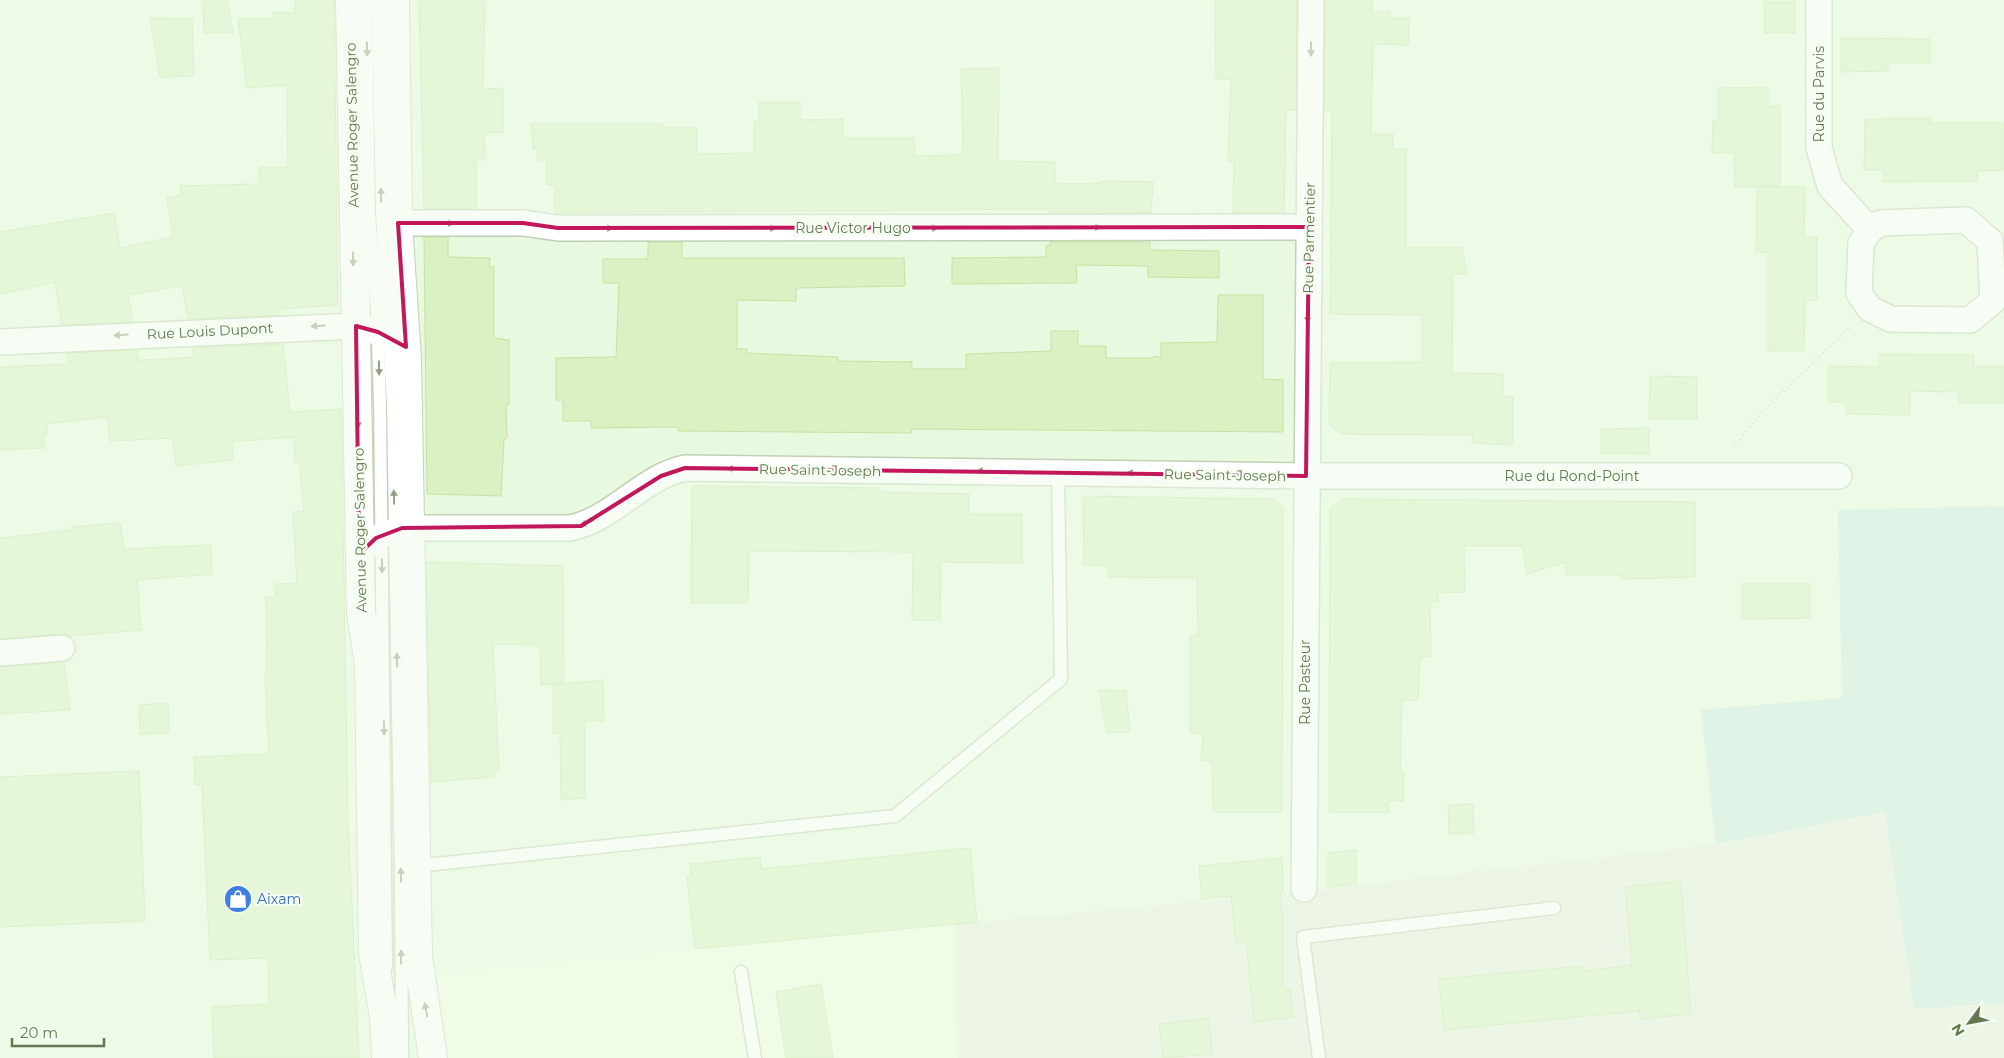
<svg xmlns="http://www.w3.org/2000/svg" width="2004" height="1058" viewBox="0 0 2004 1058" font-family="Montserrat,sans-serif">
<rect width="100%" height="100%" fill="#f0fceb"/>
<polygon fill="#e8f9df" points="0,0 2004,0 2004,506 1838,510 1842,698 1701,710 1716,844 1293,892 436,974 439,1058 0,1058"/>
<polygon fill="#f1fcdf" points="955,924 957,1058 439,1058 436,974"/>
<polygon fill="#e8eee3" points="2004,506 2004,1058 957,1058 955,924 1293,892 1715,844 1701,710 1842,698 1838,510"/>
<polygon fill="#c9eae0" points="2004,506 2004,1003 1914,1009 1885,812 1716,844 1701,710 1842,698 1838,510"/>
<g fill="#daf1c3" stroke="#c5e3a4">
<polygon points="203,0 227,0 233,33 204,33"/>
<polygon points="295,0 334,0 338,305 280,309 280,315 188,319 182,286 128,295 133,322 62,325 55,282 0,294 0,232 114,213 120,248 173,237 167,198 181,195 180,186 260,184 259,167 288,167 287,85 247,88 238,19 273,19 273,12 295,13"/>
<polygon points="419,0 485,0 483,89 503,88 503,132 484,133 485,160 476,160 476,209 424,209"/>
<polygon points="1215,0 1297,0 1296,110 1286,110 1284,213 1233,213 1234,161 1228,161 1231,79 1216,79"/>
<polygon points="1325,0 1372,0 1372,12 1390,12 1390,18 1409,18 1409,45 1373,44 1371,134 1393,134 1393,149 1406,149 1406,247 1462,247 1467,274 1453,274 1452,373 1503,374 1503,396 1513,397 1513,445 1472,443 1473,435 1340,434 1329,423 1330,363 1422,362 1422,315 1330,314 1332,110 1325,110"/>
<polygon points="1764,2 1795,2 1795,33 1765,33"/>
<polygon points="150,18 192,19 194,76 160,77"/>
<polygon points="1841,38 1930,39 1930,63 1888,63 1888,71 1841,72"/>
<polygon points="999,68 998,161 1055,162 1055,184 1102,183 1102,181 1153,182 1151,213 1049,213 1049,209 555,213 555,185 547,185 547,160 537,160 537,149 533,149 531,124 663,124 663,128 697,128 697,154 754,153 754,121 759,121 759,102 800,102 800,120 843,119 843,138 914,138 915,156 963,155 961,69"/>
<polygon points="1768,87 1768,106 1780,106 1780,186 1735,187 1734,153 1712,153 1713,120 1718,121 1718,88"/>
<polygon points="1897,118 1930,118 1930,123 2004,123 2004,170 1977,171 1978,181 1883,182 1883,170 1864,170 1865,120"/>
<polygon points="1757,187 1805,187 1804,237 1817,237 1817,300 1805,300 1804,351 1768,351 1768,252 1756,252"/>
<polygon points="424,237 448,237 448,257 490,258 489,267 494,267 494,338 509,340 509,405 506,405 507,438 504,439 501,496 427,494"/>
<polygon points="648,242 682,242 682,258 904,258 905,286 796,288 796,301 737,300 737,349 747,349 747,353 838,357 838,361 912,362 912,369 966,369 966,354 1051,351 1051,331 1078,331 1078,346 1106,346 1106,358 1154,358 1154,356 1161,357 1161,343 1217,342 1218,295 1263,295 1263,379 1283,380 1283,432 912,429 911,433 678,431 678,427 591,428 591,421 563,421 563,400 556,400 556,358 616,357 619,283 603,283 603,259 648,259"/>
<polygon points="1050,242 1150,242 1150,250 1219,251 1219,278 1148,277 1148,266 1076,265 1077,283 952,284 952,258 1046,257 1046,246 1050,246"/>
<polygon points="283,344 290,412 341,409 348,822 359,1058 214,1058 212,1007 269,1004 268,958 210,960 202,785 195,785 194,757 269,754 265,674 267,674 266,597 276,597 275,584 297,583 293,512 304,511 299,461 295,462 294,437 232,442 233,460 176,466 173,438 110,441 107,417 47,424 47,434 43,435 45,448 0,450 0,367 69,364 67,353 137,350 139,360 164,359 194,357 192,348"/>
<polygon points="1879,354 1974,355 1973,366 2004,366 2004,403 1959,403 1959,392 1910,391 1910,415 1846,414 1846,402 1828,402 1828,366 1879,367"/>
<polygon points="1650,376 1697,377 1697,419 1649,419"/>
<polygon points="1649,428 1649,454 1601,453 1601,429"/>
<polygon points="692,486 878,488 878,492 969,494 969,514 1022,514 1022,563 941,562 940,620 912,620 913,552 749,551 748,603 691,603"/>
<polygon points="1083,496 1274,499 1283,508 1282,812 1213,812 1212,761 1201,761 1203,733 1190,733 1190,635 1198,635 1197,578 1108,577 1108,565 1084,565"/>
<polygon points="1341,499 1695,502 1695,577 1622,579 1622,575 1566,575 1566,562 1527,574 1522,546 1464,546 1465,592 1438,593 1438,602 1430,602 1431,657 1420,657 1418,700 1402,700 1400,773 1404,773 1403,801 1388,801 1389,812 1329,812 1330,509"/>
<polygon points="120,523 124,549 211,545 212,574 137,580 141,630 69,636 61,634 0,639 0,538 71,530 71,527"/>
<polygon points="426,562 563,566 564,683 541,685 540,645 493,644 499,772 494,772 494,777 431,782"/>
<polygon points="1742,584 1810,584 1810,618 1742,619"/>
<polygon points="64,662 70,710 0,714 0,667"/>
<polygon points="603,680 604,721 585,721 585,798 561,800 560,733 553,733 553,685"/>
<polygon points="1099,690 1126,691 1130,732 1107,732"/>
<polygon points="168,703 169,733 140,734 139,705"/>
<polygon points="139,771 145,921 0,927 0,777"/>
<polygon points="1473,804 1474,833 1449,834 1448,805"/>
<polygon points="970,848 977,922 695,949 687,877 691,876 690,864 760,857 761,869"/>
<polygon points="1356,850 1356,884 1328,887 1328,853"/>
<polygon points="1282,858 1283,892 1280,892 1283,921 1283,989 1290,989 1293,1017 1254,1022 1246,942 1236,943 1231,896 1202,899 1199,866"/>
<polygon points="1681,881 1691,1014 1640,1019 1639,1011 1444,1030 1439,979 1582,966 1582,971 1632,965 1625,887"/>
<polygon points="821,984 833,1058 786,1058 776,992"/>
<polygon points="1209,1018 1212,1054 1163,1058 1159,1024"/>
</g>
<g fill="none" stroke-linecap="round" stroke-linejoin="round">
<defs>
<g id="lane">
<polyline points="366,0 369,213 377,311 380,403 386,967"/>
<polyline points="378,0 382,212 393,404 401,888 402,1058"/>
<polyline points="416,866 895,816 1061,679 1058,472"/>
<polyline points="741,972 755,1058"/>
<polyline points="1319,1058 1303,937 1554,908"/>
</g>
<g id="street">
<polyline points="1819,0 1819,148 1830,186 1870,230"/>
<polygon points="1966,220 1990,241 1993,301 1970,320 1891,319 1870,309 1859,293 1861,243 1870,230 1880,223"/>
<polyline points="398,223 523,223 558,228 1309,227"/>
<path d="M0,342L356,326C379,330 393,340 407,359"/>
<path d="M359,554L376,538L402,528H570C614,519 642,477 685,468L1306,476H1839"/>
<polyline points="0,653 62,648"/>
<polyline points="1304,889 1311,0"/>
</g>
<g id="secondary">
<polyline points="350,0 361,612 369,665 373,953 384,1017 386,1058"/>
<polyline points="395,0 398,223 407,359 418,956 433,1058"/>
</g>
</defs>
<use href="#lane" stroke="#c1d1b3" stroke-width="15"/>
<use href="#street" stroke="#c1d1b3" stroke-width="28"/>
<use href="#secondary" stroke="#c1d4b0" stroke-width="30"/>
<polyline stroke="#bfd6a6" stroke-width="3" stroke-dasharray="1 4" stroke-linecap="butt" points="1733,447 1759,415 1849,328"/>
<use href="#lane" stroke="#fff" stroke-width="12"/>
<use href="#street" stroke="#fff" stroke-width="25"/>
<use href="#secondary" stroke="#fff" stroke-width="28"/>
</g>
<defs><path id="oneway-solid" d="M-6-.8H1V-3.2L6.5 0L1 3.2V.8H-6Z" transform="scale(1.25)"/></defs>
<g fill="#93a083">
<use href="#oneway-solid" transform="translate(367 49) rotate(89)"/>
<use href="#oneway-solid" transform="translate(1311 49) rotate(90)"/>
<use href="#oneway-solid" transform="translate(381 195) rotate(-91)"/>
<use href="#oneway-solid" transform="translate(447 223)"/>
<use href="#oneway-solid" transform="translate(1094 227)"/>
<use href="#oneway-solid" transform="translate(606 228)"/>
<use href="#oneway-solid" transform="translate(769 228)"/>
<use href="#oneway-solid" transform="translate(931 228)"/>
<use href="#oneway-solid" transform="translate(353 259) rotate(89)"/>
<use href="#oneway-solid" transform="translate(1308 316) rotate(91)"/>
<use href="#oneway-solid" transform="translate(318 326) rotate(177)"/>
<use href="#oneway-solid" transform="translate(121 335) rotate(177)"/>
<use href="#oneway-solid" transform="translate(379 368) rotate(89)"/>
<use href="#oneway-solid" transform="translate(358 421) rotate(89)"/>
<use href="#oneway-solid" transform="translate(734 469) rotate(-179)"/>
<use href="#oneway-solid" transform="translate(984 471) rotate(-179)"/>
<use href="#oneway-solid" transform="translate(1134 473) rotate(-179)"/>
<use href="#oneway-solid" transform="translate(394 497) rotate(-91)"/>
<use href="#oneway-solid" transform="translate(587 523) rotate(158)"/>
<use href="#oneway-solid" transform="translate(382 566) rotate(89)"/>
<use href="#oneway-solid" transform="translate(397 660) rotate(-91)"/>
<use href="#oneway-solid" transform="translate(384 728) rotate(89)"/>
<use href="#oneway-solid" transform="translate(401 875) rotate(-91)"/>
<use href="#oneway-solid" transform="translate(401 957) rotate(-89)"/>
<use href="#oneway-solid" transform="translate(426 1010) rotate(-101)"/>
</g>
<path d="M0 0H2004V1058H0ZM398,223H523L558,228L1309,227L1306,476L685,468L661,476L581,526L402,528L376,538L359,554L356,326L378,332L406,347Z" fill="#f0fceb" fill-opacity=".55" fill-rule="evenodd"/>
<path fill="none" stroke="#c2185b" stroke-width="4" stroke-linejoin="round" d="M398,223H523L558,228L1309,227L1306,476L685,468L661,476L581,526L402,528L376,538L359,554L356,326L378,332L406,347Z"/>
<defs>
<symbol id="shop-disc" viewBox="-11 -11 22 22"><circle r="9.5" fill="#3f7fe0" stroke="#f5fef2"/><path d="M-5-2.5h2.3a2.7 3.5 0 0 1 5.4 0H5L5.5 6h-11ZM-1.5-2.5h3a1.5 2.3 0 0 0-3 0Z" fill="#fff"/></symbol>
</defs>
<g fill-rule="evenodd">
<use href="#shop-disc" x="222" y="883" width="32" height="32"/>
</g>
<g text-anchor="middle" stroke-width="4.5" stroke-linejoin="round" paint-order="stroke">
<g font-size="14" fill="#65774e" stroke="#f5fef2">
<text transform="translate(1819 94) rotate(-90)" y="5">Rue du Parvis</text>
<text transform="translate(352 125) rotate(-91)" y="5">Avenue Roger Salengro</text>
<text x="853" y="233">Rue Victor Hugo</text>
<text transform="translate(1309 238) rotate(-89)" y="5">Rue Parmentier</text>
<text transform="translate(210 331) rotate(-3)" y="5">Rue Louis Dupont</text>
<text transform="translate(820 470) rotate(1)" y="5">Rue Saint-Joseph</text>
<text transform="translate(1225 475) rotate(1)" y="5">Rue Saint-Joseph</text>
<text x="1572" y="481">Rue du Rond-Point</text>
<text transform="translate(360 530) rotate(-91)" y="5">Avenue Roger Salengro</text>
<text transform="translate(1305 682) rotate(-90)" y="5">Rue Pasteur</text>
</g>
<g font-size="14" fill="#366cbe" stroke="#f5fef2" text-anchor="start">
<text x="257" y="904">Aixam</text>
</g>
</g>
<g transform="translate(1969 1023) rotate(238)" stroke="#f5fef2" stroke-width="4" paint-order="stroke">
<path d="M0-4L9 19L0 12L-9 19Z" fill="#65774e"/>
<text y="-8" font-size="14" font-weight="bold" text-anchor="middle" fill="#65774e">N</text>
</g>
<path d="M12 1038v8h92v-8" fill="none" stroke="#65774e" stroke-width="2.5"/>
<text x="20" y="1038" font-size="15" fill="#65774e" stroke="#f5fef2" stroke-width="4" paint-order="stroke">20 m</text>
</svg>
